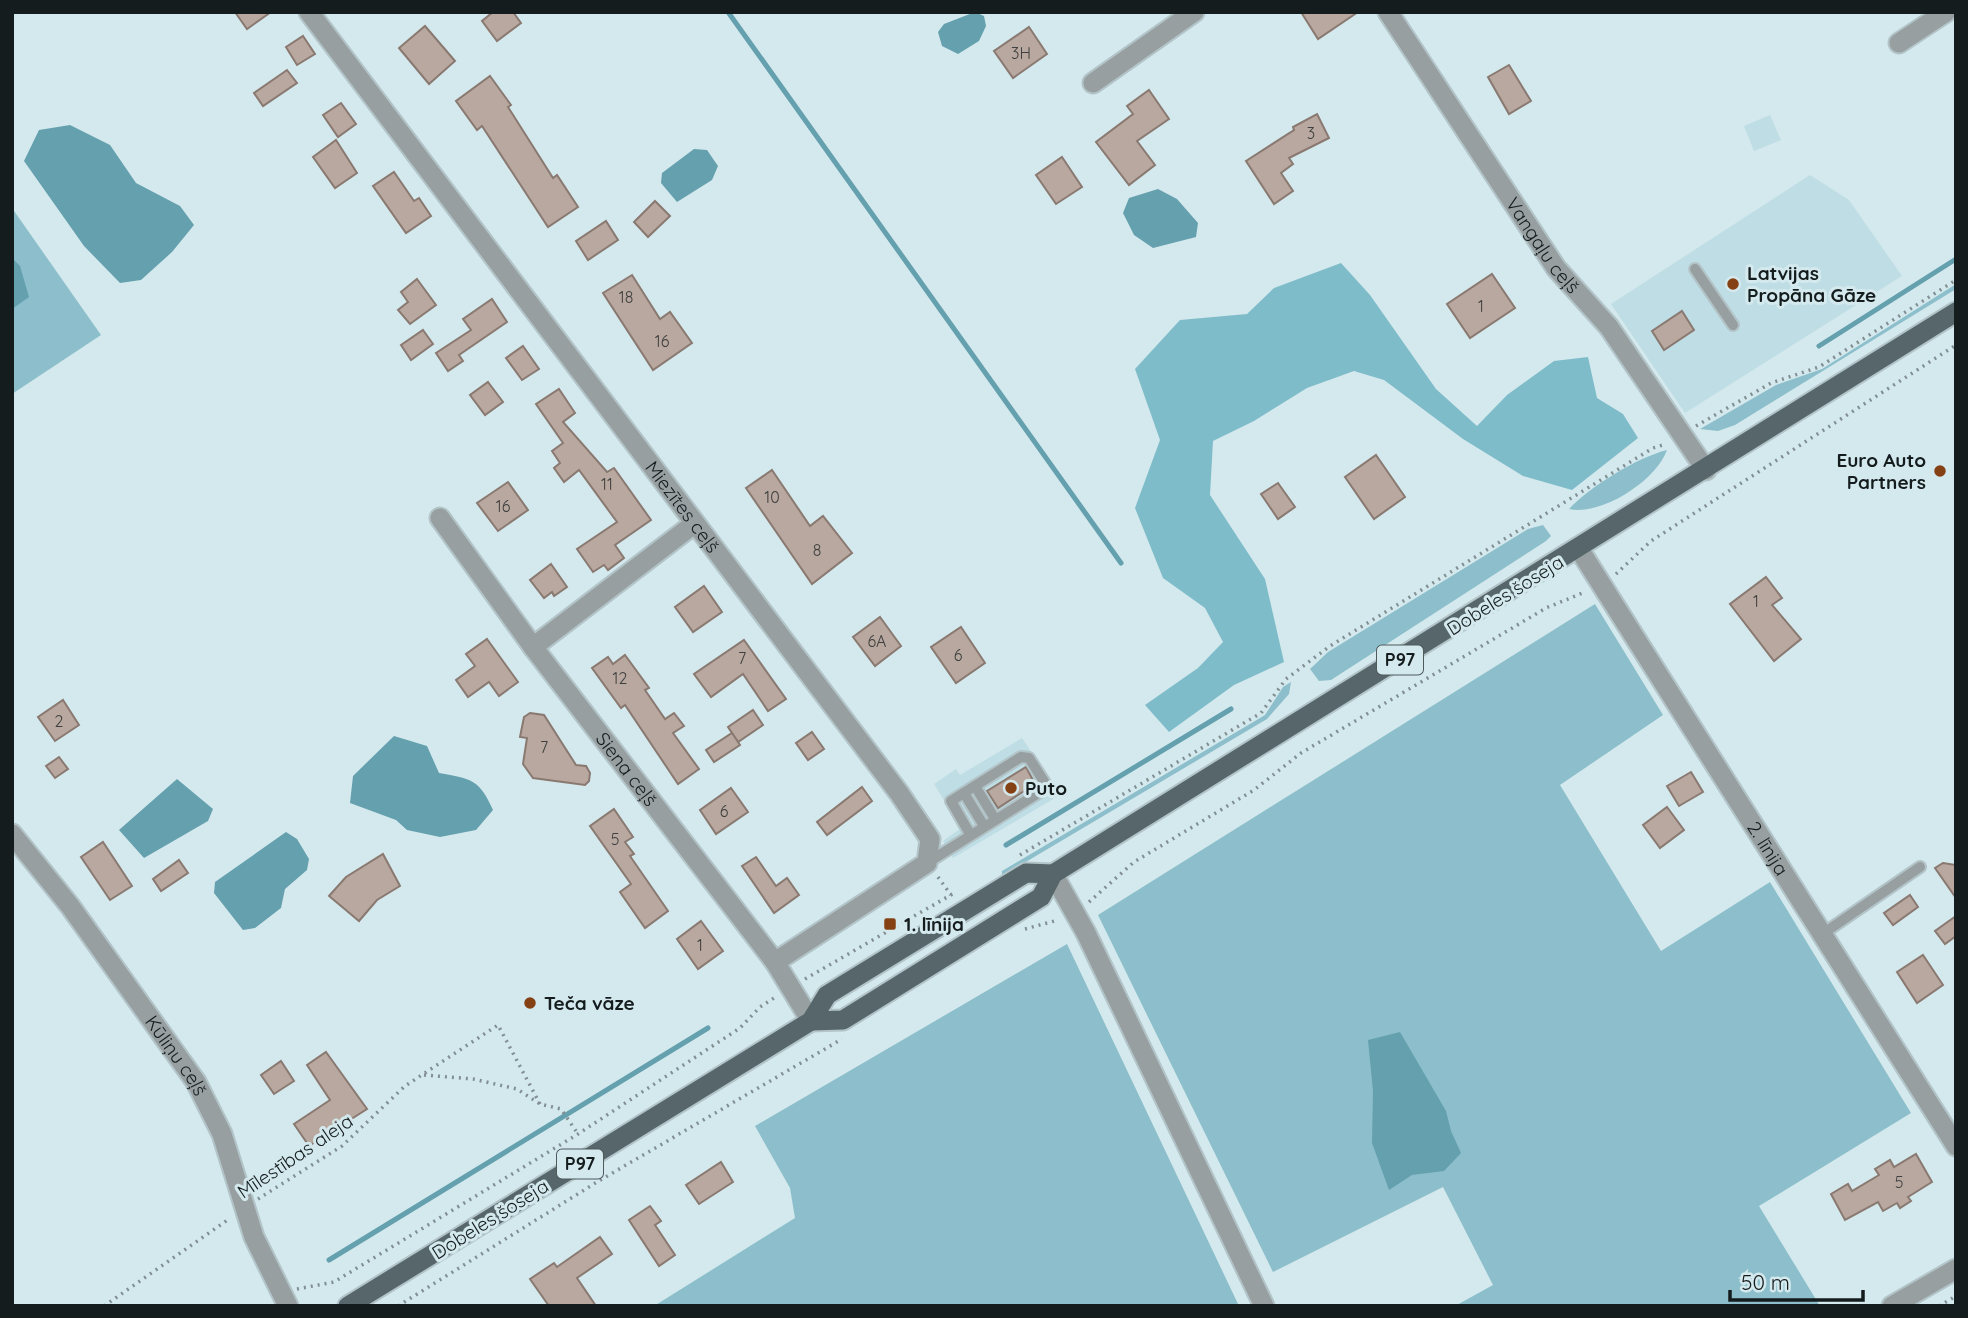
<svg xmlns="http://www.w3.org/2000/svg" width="1968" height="1318" viewBox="0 0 1968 1318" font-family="Quicksand,sans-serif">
<rect width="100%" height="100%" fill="#d4e9ed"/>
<g fill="#bfdde4">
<polygon points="1770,115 1781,140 1754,151 1744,126"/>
<polygon points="1810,175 1849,200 1902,276 1685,413 1611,304"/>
<polygon points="1022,738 1060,795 953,858 943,841 961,828 934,784 956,769 960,775"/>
</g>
<g fill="#8cbfcb">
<polygon points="12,208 101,335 12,394"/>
<polygon points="1956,284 1956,289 1735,425 1718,431 1700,429 1776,385 1822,369"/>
<path d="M1667,450C1656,481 1601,516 1569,509C1589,487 1638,457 1667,450Z"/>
<polygon points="1543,525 1551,536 1546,541 1331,680 1319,681 1310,669 1328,652 1528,529"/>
<polygon points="1595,604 1663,715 1560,785 1661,951 1770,882 1911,1113 1759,1206 1820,1306 1455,1306 1493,1285 1443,1187 1273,1272 1098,915"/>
<polygon points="1291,682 1289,694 1267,719 1002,876 1002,871 1265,715 1283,687"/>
<polygon points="1067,944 1239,1306 654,1306 795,1218 790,1188 755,1126"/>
</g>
<polygon fill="#7fbcca" points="1341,263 1370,295 1436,389 1477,426 1507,395 1554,361 1588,357 1597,398 1623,414 1638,438 1572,490 1523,476 1463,439 1384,380 1354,371 1307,388 1254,421 1213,441 1210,495 1265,579 1284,662 1234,685 1169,732 1145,705 1198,668 1223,642 1205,608 1163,578 1135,508 1160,440 1135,369 1180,320 1247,314 1274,288"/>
<g fill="#64a0ae">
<polygon points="975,12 984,16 986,26 979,41 958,54 942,46 938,32 944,24"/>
<polygon points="70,125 110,145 136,183 180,206 194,225 172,252 141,280 120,283 84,246 24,161 39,130"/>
<polygon points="694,149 707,150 718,166 712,180 677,202 661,183 662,173"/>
<polygon points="1158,189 1177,199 1198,223 1196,237 1153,248 1134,235 1123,213 1129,198"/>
<polygon points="12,258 20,266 29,297 12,309"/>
<path d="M394,736L427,746L439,773C472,779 479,779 493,810L476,830L440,837L407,830L396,820L350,803L353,776Z"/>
<polygon points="177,779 213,809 208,821 144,858 119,830"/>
<polygon points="286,832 297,839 309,859 307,870 285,889 281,908 255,928 243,930 214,893 215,882"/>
<polygon points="1400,1032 1446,1111 1451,1131 1461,1153 1444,1171 1412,1175 1389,1190 1372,1143 1373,1091 1368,1040"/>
</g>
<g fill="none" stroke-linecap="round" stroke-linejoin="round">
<g stroke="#64a0ae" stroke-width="5">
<polyline points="728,12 1121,563"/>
<polyline points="1819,346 1956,259"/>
<polyline points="1006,845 1231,709"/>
<polyline points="329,1260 708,1028"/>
</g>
</g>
<g fill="#b8a89f" stroke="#897971" stroke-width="2">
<polygon points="235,12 271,12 247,29"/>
<polygon points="493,12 513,12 521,23 497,41 482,21"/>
<polygon points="1301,12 1358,12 1318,39"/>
<polygon points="425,26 455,61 429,84 399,48"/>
<polygon points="1029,27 1047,54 1013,78 994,51"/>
<polygon points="303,36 315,54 297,65 286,47"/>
<polygon points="1509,65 1531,101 1509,114 1488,77"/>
<polygon points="287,70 297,83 263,106 254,93"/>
<polygon points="490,76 511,105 508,107 553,178 557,175 578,207 548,227 482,126 477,130 456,101"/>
<polygon points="1149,90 1169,119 1137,141 1155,165 1129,185 1096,142 1133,114 1127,106"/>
<polygon points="341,103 356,124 338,137 323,115"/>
<polygon points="1317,114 1329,138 1289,158 1293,164 1281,173 1293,191 1274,204 1246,161 1294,130 1293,127"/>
<polygon points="336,140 357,173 335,188 313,157"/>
<polygon points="1062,157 1082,187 1056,204 1036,175"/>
<polygon points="394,172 414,201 419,198 431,216 406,233 373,186"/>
<polygon points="655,201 670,216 648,237 634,222"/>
<polygon points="606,221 618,240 588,260 576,241"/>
<polygon points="1492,274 1515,308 1470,338 1447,304"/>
<polygon points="632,275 660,319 670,312 692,343 653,370 603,293"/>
<polygon points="417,279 436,305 410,324 398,310 408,302 401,292"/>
<polygon points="492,299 507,322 459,355 463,361 448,371 436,353 471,330 463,319"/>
<polygon points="1682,311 1694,330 1664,350 1652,331"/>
<polygon points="423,330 433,344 411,360 401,345"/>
<polygon points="523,346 539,369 522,380 506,358"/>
<polygon points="488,382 503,402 485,415 470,395"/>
<polygon points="559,389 575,413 563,422 607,472 614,468 651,520 615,545 624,558 608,570 604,565 593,572 577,549 617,522 579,470 564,482 554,468 560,463 552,451 563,443 536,404"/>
<polygon points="1376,455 1405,497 1374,519 1345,477"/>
<polygon points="772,470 810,526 823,516 852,553 812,584 746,488"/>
<polygon points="508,482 528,510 498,531 477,503"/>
<polygon points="1278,483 1295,507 1278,519 1261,494"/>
<polygon points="551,564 567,587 554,596 552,592 544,598 530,580"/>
<polygon points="1766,577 1782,598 1772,605 1801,639 1774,661 1730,604"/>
<polygon points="704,586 722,612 693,632 675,607"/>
<polygon points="880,617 901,646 875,666 853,637"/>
<polygon points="961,627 985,663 956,683 931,647"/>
<polygon points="487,639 518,682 499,696 489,682 468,697 456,680 475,666 466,654"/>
<polygon points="744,640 786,699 768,711 743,674 711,697 694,674"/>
<polygon points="625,655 649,688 645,690 665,719 674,713 684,726 673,733 699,769 678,784 625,705 621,708 592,668 608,657 613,664"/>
<polygon points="63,700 79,725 55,741 38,717"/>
<polygon points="753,710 763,725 738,742 728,727"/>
<polygon points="530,713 544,715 576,765 586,766 590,773 589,781 585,785 533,778 523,764 527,738 520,737 524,717"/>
<polygon points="812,732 824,749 808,760 796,743"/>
<polygon points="732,733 740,745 714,762 706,750"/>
<polygon points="59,757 68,769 55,778 46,766"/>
<polygon points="1026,767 1035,784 998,808 987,791"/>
<polygon points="1691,772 1703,792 1679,806 1667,786"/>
<polygon points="862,787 872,801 827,835 817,822"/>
<polygon points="731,788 748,812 716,834 700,810"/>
<polygon points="1667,807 1684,830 1660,848 1643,825"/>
<polygon points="614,809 633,837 625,842 634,854 630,856 668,911 645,928 620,892 631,884 590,826"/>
<polygon points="103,842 132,886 110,900 81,857"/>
<polygon points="383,854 400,886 377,900 359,921 329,896 346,877"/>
<polygon points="756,857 776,886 787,878 799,895 774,913 742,866"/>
<polygon points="179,860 188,873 161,891 153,879"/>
<polygon points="1943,863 1956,865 1956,898 1935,868"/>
<polygon points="1910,895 1918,907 1893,925 1884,913"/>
<polygon points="1956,916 1956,936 1945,944 1935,931"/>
<polygon points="701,921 723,951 698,969 677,939"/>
<polygon points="1923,955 1943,985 1917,1003 1897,972"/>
<polygon points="326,1052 367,1109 309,1146 294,1124 330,1100 307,1065"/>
<polygon points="281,1061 294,1081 274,1094 261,1075"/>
<polygon points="1916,1154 1932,1182 1908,1197 1911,1201 1900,1208 1897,1203 1883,1211 1878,1202 1845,1220 1831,1194 1848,1184 1852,1191 1879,1175 1875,1169 1890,1160 1894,1167"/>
<polygon points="721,1162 733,1182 699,1204 686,1185"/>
<polygon points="650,1206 661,1221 655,1225 675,1255 659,1266 629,1220"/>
<polygon points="600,1237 612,1254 577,1278 596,1306 549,1306 530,1279 554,1263 557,1267"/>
</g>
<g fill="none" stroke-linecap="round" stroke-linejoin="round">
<defs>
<g id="service">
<polyline points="1695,269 1733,325"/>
<polyline points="975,786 995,819"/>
<polyline points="964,793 984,826"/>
<polyline points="927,863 1040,792 1045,783 1029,758 1021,757 951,801 970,834"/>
<polyline points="1821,935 1920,867"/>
</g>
<g id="minor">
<path id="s1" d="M309,12L899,793L930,839L927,863L775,962"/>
<path id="s2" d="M1388,12L1556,268L1609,327L1706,470"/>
<polyline points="1899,43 1946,12"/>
<polyline points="1093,83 1194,12"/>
<path id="s3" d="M440,518L533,647L775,962L811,1021"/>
<path id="s4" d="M1579,549L1956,1146"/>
<polyline points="533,647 694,524"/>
<path id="s5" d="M12,834L70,906L196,1082L222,1134L254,1237L288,1306"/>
<polyline points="1053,874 1086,933 1264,1306"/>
<polyline points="1892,1306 1956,1269"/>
</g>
<g id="primary">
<polyline points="811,1021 843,1020 1041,897 1053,874 1956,312"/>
<polyline points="348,1306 811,1021 827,995 1026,873 1053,874"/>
</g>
</defs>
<use href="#service" stroke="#b2c4c8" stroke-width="14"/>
<use href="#minor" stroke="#b2c4c8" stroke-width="23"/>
<use href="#primary" stroke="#b2c4c8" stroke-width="23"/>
<g stroke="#818f93" stroke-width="3.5" stroke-dasharray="2 5" stroke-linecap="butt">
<polyline points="1696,426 1771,383 1819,367 1956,280"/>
<polyline points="1616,574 1651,541 1956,345"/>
<polyline points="1020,855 1261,713 1286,679 1330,646 1653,448 1666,444"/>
<polyline points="938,877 951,895"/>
<polyline points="1089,902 1134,862 1254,790 1301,753 1546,608 1585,592"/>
<polyline points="1025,929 1058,920"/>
<polyline points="805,979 956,892"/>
<polyline points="424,1075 473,1079 517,1089 540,1104 561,1109 578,1134"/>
<polyline points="258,1199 342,1146 405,1086 498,1025 540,1104"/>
<polyline points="297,1289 334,1282 578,1134 740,1028 760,1007 777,996"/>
<polyline points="104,1306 229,1219"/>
<polyline points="398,1306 597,1182 842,1039"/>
<polyline points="1939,1306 1956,1296"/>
</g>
<use href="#service" stroke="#979fa1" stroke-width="10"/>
<use href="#minor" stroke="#979fa1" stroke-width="19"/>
<use href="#primary" stroke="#57666a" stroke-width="19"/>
</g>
<g fill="#854114" stroke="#d4e9ed" stroke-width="2.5">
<circle cx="1733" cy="284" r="7"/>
<circle cx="1940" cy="471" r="7"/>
<circle cx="1011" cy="788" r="7"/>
<rect x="883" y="917" width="14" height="14" rx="3.5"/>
<circle cx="530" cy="1003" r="7"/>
</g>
<g text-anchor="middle" stroke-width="6" stroke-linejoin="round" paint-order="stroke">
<g font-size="16" fill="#3e3f3e">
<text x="1021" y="59">3H</text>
<text x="1311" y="139">3</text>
<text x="626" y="303">18</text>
<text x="1481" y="312">1</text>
<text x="662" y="347">16</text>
<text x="607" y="490">11</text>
<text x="772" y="503">10</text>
<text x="503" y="512">16</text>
<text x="817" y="556">8</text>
<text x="1756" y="607">1</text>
<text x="877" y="647">6A</text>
<text x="958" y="661">6</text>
<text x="742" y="664">7</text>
<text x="620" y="684">12</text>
<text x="59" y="727">2</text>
<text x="544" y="753">7</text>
<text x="724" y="817">6</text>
<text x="615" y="845">5</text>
<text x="700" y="951">1</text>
<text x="1899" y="1188">5</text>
</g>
<g fill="#d4e9ed" stroke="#4e5a5c" stroke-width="2">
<rect x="1377" y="645.5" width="46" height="29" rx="5"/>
<rect x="557" y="1149.5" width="46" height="29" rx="5"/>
</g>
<g font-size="18" font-weight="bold" fill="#151c1e">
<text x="1400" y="666">P97</text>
<text x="580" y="1170">P97</text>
</g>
<g font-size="19" fill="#151c1e" stroke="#d4e9ed">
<text dy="7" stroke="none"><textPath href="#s2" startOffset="280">Vangaļu ceļš</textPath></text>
<text dy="7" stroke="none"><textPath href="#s1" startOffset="620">Miezītes ceļš</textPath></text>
<text transform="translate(1505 595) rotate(-32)" y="7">Dobeles šoseja</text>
<text dy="7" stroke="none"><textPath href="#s3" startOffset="313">Siena ceļš</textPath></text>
<text dy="7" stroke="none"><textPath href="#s4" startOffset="354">2. līnija</textPath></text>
<text dy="7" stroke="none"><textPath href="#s5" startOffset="276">Kūliņu ceļš</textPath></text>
<text transform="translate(295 1156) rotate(-34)" y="7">Mīlestības aleja</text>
<text transform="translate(490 1219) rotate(-32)" y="7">Dobeles šoseja</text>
</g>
<g font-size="19" font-weight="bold" fill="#151c1e" stroke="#d4e9ed" text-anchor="start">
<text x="1747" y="280">Latvijas<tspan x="1747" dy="22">Propāna Gāze</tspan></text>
<text x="1926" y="467" text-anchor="end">Euro Auto<tspan x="1926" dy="22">Partners</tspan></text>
<text x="1025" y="795">Puto</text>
<text x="904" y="931">1. līnija</text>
<text x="544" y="1010">Teča vāze</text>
</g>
</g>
<rect width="1968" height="1318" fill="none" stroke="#151c1e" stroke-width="28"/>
<path d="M1730 1290v10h133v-10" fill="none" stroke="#151c1e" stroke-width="3.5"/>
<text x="1741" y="1290" font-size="21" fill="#151c1e" stroke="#d4e9ed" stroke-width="5" paint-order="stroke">50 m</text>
</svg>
